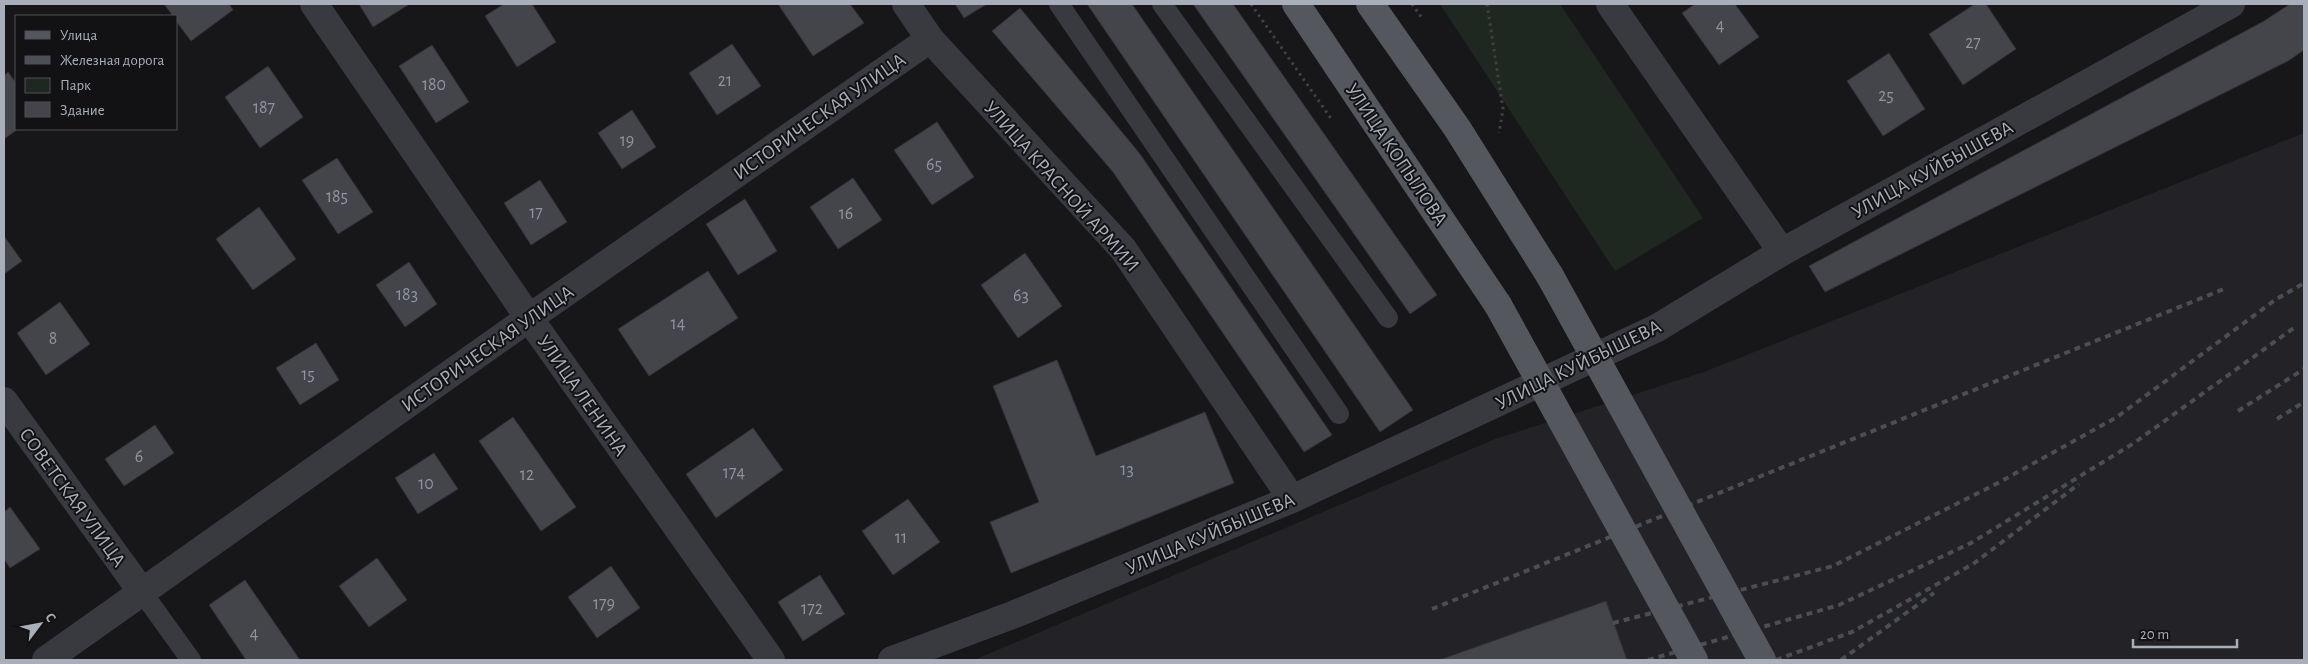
<svg xmlns="http://www.w3.org/2000/svg" width="2308" height="664" viewBox="0 0 2308 664" font-family="'Alegreya Sans',sans-serif">
<rect width="100%" height="100%" fill="#171719"/>
<polygon fill="#232327" points="2304,133 2304,660 974,660 1495,439 1704,372"/>
<polygon fill="#1f2820" points="1440,4 1560,4 1703,218 1615,271"/>
<g fill="#43454a" stroke="#313136">
<polygon points="164,4 229,4 233,10 191,41 176,21 176,16 173,16"/>
<polygon points="359,4 407,4 408,5 373,27"/>
<polygon points="504,4 532,4 556,42 517,67 485,16"/>
<polygon points="778,4 850,4 864,23 813,56"/>
<polygon points="955,4 987,4 964,18"/>
<polygon points="1087,4 1132,4 1413,410 1380,432"/>
<polygon points="1193,4 1233,4 1437,295 1410,314"/>
<polygon points="1695,4 1735,4 1759,37 1719,65 1682,13"/>
<polygon points="1975,4 1986,4 2016,49 1963,85 1929,34"/>
<polygon points="2290,4 2304,4 2304,50 2288,61 1825,292 1809,266 2264,21"/>
<polygon points="1020,8 1140,154 1332,435 1304,452 1113,172 992,31"/>
<polygon points="732,44 761,86 717,115 689,73"/>
<polygon points="432,45 469,102 436,123 399,66"/>
<polygon points="1889,53 1925,109 1883,136 1847,81"/>
<polygon points="268,66 303,117 260,148 225,97"/>
<polygon points="8,72 16,83 18,129 4,139 4,76"/>
<polygon points="632,110 656,147 622,169 598,133"/>
<polygon points="937,122 974,177 932,205 894,150"/>
<polygon points="337,158 373,212 338,234 302,180"/>
<polygon points="853,178 882,220 838,249 810,207"/>
<polygon points="540,180 567,222 531,245 504,203"/>
<polygon points="745,199 777,251 738,275 706,224"/>
<polygon points="259,207 296,259 253,290 216,239"/>
<polygon points="4,236 22,261 4,274"/>
<polygon points="1025,253 1062,306 1018,338 981,285"/>
<polygon points="409,262 437,304 405,327 376,285"/>
<polygon points="708,271 738,318 649,376 618,329"/>
<polygon points="60,302 90,344 46,375 17,333"/>
<polygon points="316,343 339,380 300,405 276,368"/>
<polygon points="1057,360 1096,456 1205,412 1234,483 1011,573 990,522 1039,502 993,386"/>
<polygon points="513,417 576,507 541,531 479,441"/>
<polygon points="155,425 174,453 124,486 105,459"/>
<polygon points="753,428 783,470 716,518 686,474"/>
<polygon points="434,453 458,489 418,514 395,478"/>
<polygon points="908,499 940,542 893,575 862,531"/>
<polygon points="10,507 40,549 10,568 4,559 4,512"/>
<polygon points="377,558 407,600 369,627 339,586"/>
<polygon points="611,566 640,608 597,638 568,597"/>
<polygon points="820,575 845,614 803,641 778,602"/>
<polygon points="245,580 300,660 246,660 209,605"/>
<polygon points="1606,601 1627,660 1439,660"/>
</g>
<g fill="none" stroke-linecap="round" stroke-linejoin="round">
<g stroke="#3e4146" stroke-width="3" stroke-dasharray="2.5 4" stroke-linecap="butt">
<polyline points="1251,4 1332,120"/>
<polyline points="1412,4 1422,18"/>
<polyline points="1487,4 1503,109 1499,133"/>
</g>
<g stroke="#383a3f" stroke-width="20">
<polyline points="1059,4 1339,414"/>
<polyline points="1162,4 1388,318"/>
<polyline points="142,592 191,660"/>
</g>
<g stroke="#383a3f" stroke-width="28">
<polyline points="314,4 529,318 771,660"/>
<polyline points="906,4 930,39 1123,249 1292,499"/>
<polyline points="1610,4 1782,252"/>
<polyline points="4,401 142,592"/>
<polyline points="46,660 529,318 930,39"/>
<polyline points="892,660 1015,614 1292,499 1657,328 1782,252 2231,4"/>
</g>
<g stroke="#54575e" stroke-width="28">
<polyline points="1296,4 1498,305"/>
<polyline points="1370,4 1457,128 1550,276"/>
</g>
<g stroke="#4b4e54" stroke-width="4" stroke-dasharray="6 5" stroke-linecap="butt">
<polyline points="2238,411 2304,369"/>
<polyline points="2277,419 2304,402"/>
<polyline points="1432,609 2224,289"/>
<polyline points="1613,623 1833,566 1998,483 2117,417 2275,300 2304,283"/>
<polyline points="1648,660 1839,605 1971,543 2134,443 2295,327"/>
<polyline points="1776,660 1852,632 1973,564 2079,484"/>
<polyline points="1841,660 1934,593"/>
</g>
<g stroke="#54575e" stroke-width="28">
<polyline points="1550,276 1762,660"/>
<polyline points="1498,305 1694,660"/>
</g>
</g>
<g text-anchor="middle" stroke-width="4" stroke-linejoin="round" paint-order="stroke">
<g font-size="18" fill="#90949e">
<text x="1720" y="31">4</text>
<text x="1973" y="48">27</text>
<text x="725" y="86">21</text>
<text x="434" y="90">180</text>
<text x="1886" y="101">25</text>
<text x="264" y="113">187</text>
<text x="627" y="146">19</text>
<text x="934" y="170">65</text>
<text x="337" y="202">185</text>
<text x="536" y="218">17</text>
<text x="846" y="219">16</text>
<text x="407" y="300">183</text>
<text x="1021" y="301">63</text>
<text x="678" y="329">14</text>
<text x="53" y="344">8</text>
<text x="308" y="380">15</text>
<text x="139" y="462">6</text>
<text x="1127" y="475">13</text>
<text x="734" y="478">174</text>
<text x="527" y="480">12</text>
<text x="426" y="489">10</text>
<text x="901" y="543">11</text>
<text x="604" y="609">179</text>
<text x="812" y="614">172</text>
<text x="254" y="639">4</text>
</g>
<g font-size="20" fill="#a9afba" stroke="#121215">
<text transform="translate(819 116) rotate(-35)" y="7">ИСТОРИЧЕСКАЯ УЛИЦА</text>
<text transform="translate(1397 154) rotate(56)" y="7">УЛИЦА КОПЫЛОВА</text>
<text transform="translate(1932 169) rotate(-29)" y="7">УЛИЦА КУЙБЫШЕВА</text>
<text transform="translate(1062 186) rotate(48)" y="7">УЛИЦА КРАСНОЙ АРМИИ</text>
<text transform="translate(487 348) rotate(-35)" y="7">ИСТОРИЧЕСКАЯ УЛИЦА</text>
<text transform="translate(1578 364) rotate(-26)" y="7">УЛИЦА КУЙБЫШЕВА</text>
<text transform="translate(583 395) rotate(55)" y="7">УЛИЦА ЛЕНИНА</text>
<text transform="translate(73 497) rotate(54)" y="7">СОВЕТСКАЯ УЛИЦА</text>
<text transform="translate(1210 533) rotate(-23)" y="7">УЛИЦА КУЙБЫШЕВА</text>
</g>
</g>
<rect width="2308" height="664" fill="none" stroke="#a9afba" stroke-width="10"/>
<rect x="15" y="15" width="162" height="115" fill="#121215" stroke="#4e5157"/>
<rect x="25" y="31" width="25" height="8" fill="#54575e" stroke="#4e5157"/>
<text x="60" y="40" font-size="15" fill="#a9afba">Улица</text>
<rect x="25" y="56" width="25" height="8" fill="#4b4e54" stroke="#4e5157"/>
<text x="60" y="65" font-size="15" fill="#a9afba">Железная дорога</text>
<rect x="25" y="78" width="25" height="15" fill="#1f2820" stroke="#4e5157"/>
<text x="60" y="90" font-size="15" fill="#a9afba">Парк</text>
<rect x="25" y="102" width="25" height="15" fill="#43454a" stroke="#4e5157"/>
<text x="60" y="115" font-size="15" fill="#a9afba">Здание</text>
<g transform="translate(40 624) rotate(58)" stroke="#121215" stroke-width="4" paint-order="stroke">
<path d="M0-4L9 19L0 12L-9 19Z" fill="#a9afba"/>
<text y="-8" font-size="14" font-weight="bold" text-anchor="middle" fill="#a9afba">С</text>
</g>
<path d="M2133 639v8h104v-8" fill="none" stroke="#a9afba" stroke-width="2.5"/>
<text x="2140" y="639" font-size="15" fill="#a9afba" stroke="#121215" stroke-width="4" paint-order="stroke">20 m</text>
</svg>
